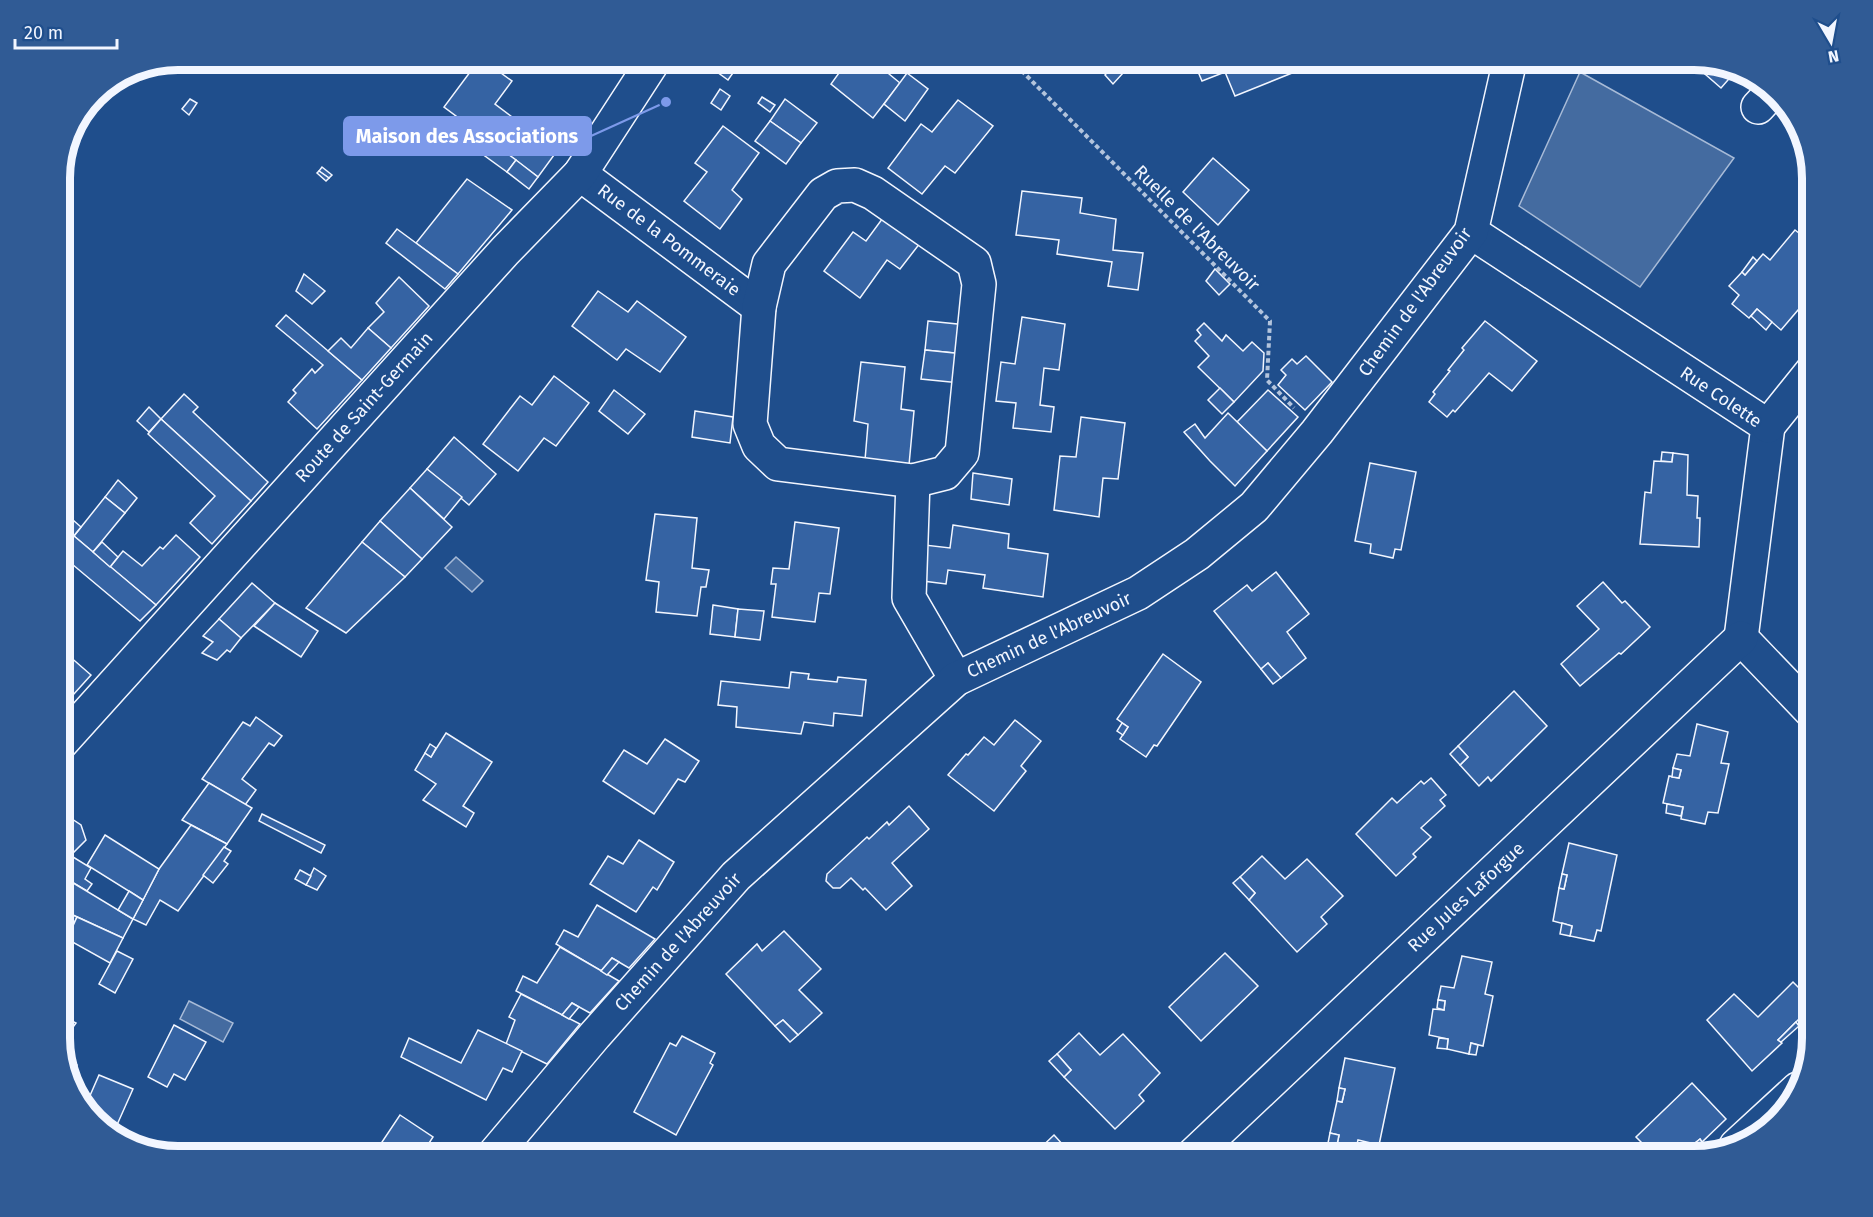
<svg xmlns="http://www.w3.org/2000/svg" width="1873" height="1217" viewBox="0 0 1873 1217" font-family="'Fira Sans',sans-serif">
<rect width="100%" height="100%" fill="#1f4e8c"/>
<g fill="#446ba0" stroke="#a8bbd7" stroke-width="1.5">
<polygon points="1580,72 1734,158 1640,287 1519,206"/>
<polygon points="456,557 483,581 472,592 445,568"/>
<polygon points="189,1001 233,1023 223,1042 180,1019"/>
</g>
<g fill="#3563a3" stroke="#f2f6ff" stroke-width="1.5">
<polygon points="479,60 483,60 512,81 495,104 557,151 538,177 444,107"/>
<polygon points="592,60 620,60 612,72"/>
<polygon points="720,60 742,60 728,80 713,69"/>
<polygon points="823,60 872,60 900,83 873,118 831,84 839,73"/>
<polygon points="1117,60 1135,60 1113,84 1105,75"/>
<polygon points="1193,60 1341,60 1315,71 1312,65 1235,96 1225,72 1202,81"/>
<polygon points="1688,60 1695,60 1702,64 1698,68"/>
<polygon points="1699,61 1735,72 1721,88 1698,68 1702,64"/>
<polygon points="907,73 928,89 905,121 884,104"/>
<polygon points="720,89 730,96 721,110 711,103"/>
<polygon points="762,97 775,105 770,112 758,103"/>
<polygon points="190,99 197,103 189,115 182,109"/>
<polygon points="785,99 817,123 801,143 770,121"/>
<polygon points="958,100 993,126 955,173 945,166 922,194 888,168 921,124 932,132"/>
<polygon points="770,121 801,143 786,164 755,141"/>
<polygon points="723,126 759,153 732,190 742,199 720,229 684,201 707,172 695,163"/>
<polygon points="483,136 516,160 507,172 474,148"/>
<polygon points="1213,158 1249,190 1218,225 1183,192"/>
<polygon points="516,160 538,177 529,189 507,172"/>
<polygon points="322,167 332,175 329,178 319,171"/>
<polygon points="319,171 329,178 326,181 317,173"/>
<polygon points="467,179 512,210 458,274 416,243"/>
<polygon points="1022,191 1082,198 1080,213 1116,219 1113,250 1143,253 1138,290 1108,286 1112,262 1057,254 1059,240 1016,235"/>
<polygon points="888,211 924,238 900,269 887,260 860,298 824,271 853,232 866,241"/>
<polygon points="397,229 458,274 445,289 386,243"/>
<polygon points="1795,230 1813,244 1813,282 1799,299 1804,303 1781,330 1757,309 1749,318 1732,304 1739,295 1729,286 1742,272 1745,275 1763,254 1770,260"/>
<polygon points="1753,257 1757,261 1745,275 1742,272"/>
<polygon points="1215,269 1230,284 1219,295 1206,281"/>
<polygon points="304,274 325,291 312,304 296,291"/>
<polygon points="399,277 429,306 391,348 368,328 384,312 376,303"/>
<polygon points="1807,289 1812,294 1804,303 1799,299"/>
<polygon points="598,291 628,312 637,301 686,337 660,372 626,349 617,360 572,326"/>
<polygon points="1757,309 1772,322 1766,330 1751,316"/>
<polygon points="286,315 362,380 317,429 288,402 296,393 293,390 312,369 315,373 323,365 276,326"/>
<polygon points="1022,317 1065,324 1059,370 1044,368 1040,405 1054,407 1051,432 1013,428 1016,403 996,401 1001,362 1015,364"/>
<polygon points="928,321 967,325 964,354 925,350"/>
<polygon points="1485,321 1537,361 1512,391 1489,373 1455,412 1453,410 1447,417 1429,402 1435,394 1433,392 1450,371 1448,370 1464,350 1462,348"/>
<polygon points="1204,323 1222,341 1226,335 1243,351 1252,342 1264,353 1263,371 1234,402 1198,367 1209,356 1195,341 1201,335 1197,330"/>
<polygon points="368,328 391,348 362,380 328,351 341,338 351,348"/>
<polygon points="925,350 964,354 960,383 921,379"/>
<polygon points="1306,356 1332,382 1305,410 1278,385 1286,375 1281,370 1292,359 1297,364"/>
<polygon points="861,362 905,367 901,409 914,411 909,465 865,460 868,424 854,421"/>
<polygon points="554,376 589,403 556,446 544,438 518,471 483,444 520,396 532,405"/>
<polygon points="1220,388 1234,402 1222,414 1208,400"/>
<polygon points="614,390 645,414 628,434 599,411"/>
<polygon points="1268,390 1298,417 1267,451 1237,422"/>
<polygon points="184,394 198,407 193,412 268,482 251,501 161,419"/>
<polygon points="149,407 161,419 149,432 137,421"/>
<polygon points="695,411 733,417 730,443 692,437"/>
<polygon points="1228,413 1267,451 1235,486 1210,461 1184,432 1195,424 1205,438"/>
<polygon points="1081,417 1125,423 1118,479 1103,478 1099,517 1054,510 1060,456 1076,457"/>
<polygon points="161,419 251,501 212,544 190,523 215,496 148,434"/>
<polygon points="454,437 496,474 469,505 427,469"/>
<polygon points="1662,452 1673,453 1672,462 1661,461"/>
<polygon points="1673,453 1688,455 1687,495 1698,496 1697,518 1700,518 1699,547 1640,544 1645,492 1651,493 1654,461 1672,462"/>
<polygon points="1370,463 1416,472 1401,550 1395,549 1393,558 1370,553 1371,544 1355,541"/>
<polygon points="427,469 462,497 444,519 410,488"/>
<polygon points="973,473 1012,479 1009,505 971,499"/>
<polygon points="118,480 137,498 125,513 105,497"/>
<polygon points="410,488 452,527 422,559 380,521"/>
<polygon points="105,497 125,513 93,552 74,536"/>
<polygon points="655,514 697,518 692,568 709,570 706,587 701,587 697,616 656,612 659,582 646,580"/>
<polygon points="73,520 81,527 60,553 60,536"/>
<polygon points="380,521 422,559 405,577 362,542"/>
<polygon points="795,522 839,528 830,594 819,593 815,622 772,617 776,584 771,584 773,568 789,569"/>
<polygon points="953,525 1009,534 1008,548 1048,554 1043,597 983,588 985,575 948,570 946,584 923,581 925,545 950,548"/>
<polygon points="176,535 200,557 156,605 110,567 123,551 142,566 160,547 163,549"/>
<polygon points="74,536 156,605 140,621 60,554"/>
<polygon points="102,542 118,557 110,567 93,552"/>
<polygon points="362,542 405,577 346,633 306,608"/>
<polygon points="1276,572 1309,614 1287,632 1306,658 1281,678 1268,663 1261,669 1214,611 1247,585 1252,591"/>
<polygon points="1603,582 1622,603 1625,601 1650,627 1621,654 1619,653 1580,686 1561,664 1599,629 1577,606"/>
<polygon points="252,583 275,603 241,638 219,619"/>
<polygon points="275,603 318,631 301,657 254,626"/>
<polygon points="713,605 738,609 735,637 710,634"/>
<polygon points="738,609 764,611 760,640 735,637"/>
<polygon points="219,619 241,638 230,652 227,650 217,660 202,653 213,642 203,636"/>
<polygon points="60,648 91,675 73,695 60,684"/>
<polygon points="1163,654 1201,682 1157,746 1154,745 1146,757 1120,739 1128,727 1117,719"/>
<polygon points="1268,663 1281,678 1273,684 1261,669"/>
<polygon points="791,672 809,674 808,679 837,682 838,677 866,680 862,716 834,713 833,726 804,722 801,734 736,727 737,707 718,705 721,681 789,688"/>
<polygon points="1514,691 1547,726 1491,781 1488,777 1479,786 1460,765 1468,757 1458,746"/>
<polygon points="60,695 67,701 60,708"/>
<polygon points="256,717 282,736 274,746 269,743 242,779 256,790 245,805 202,779 243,722 250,726"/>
<polygon points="1015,720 1041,741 1021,766 1026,771 994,811 948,775 966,754 968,755 984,737 994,745"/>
<polygon points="1122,723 1128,727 1123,735 1117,731"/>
<polygon points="1697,724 1728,732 1721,763 1729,764 1718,813 1708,812 1705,824 1681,819 1683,807 1663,803 1669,776 1679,778 1681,770 1673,768 1677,754 1690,756"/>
<polygon points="446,733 492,762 463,806 474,813 466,827 423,800 436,784 415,770 425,753 431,757"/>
<polygon points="665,739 699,761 685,782 678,779 654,814 603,781 624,750 647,764"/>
<polygon points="430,744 436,748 431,757 425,753"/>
<polygon points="1458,746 1468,757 1460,765 1450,754"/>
<polygon points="1673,768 1681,770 1679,778 1672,777"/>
<polygon points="1431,778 1446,795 1440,800 1445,806 1421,828 1431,837 1413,854 1416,857 1396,876 1356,834 1392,798 1397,803 1421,781 1424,784"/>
<polygon points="209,783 252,808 227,844 182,820"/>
<polygon points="1667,804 1683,807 1681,816 1666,813"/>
<polygon points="909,806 929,829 892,863 912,886 886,910 865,888 863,890 851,878 840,888 833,888 826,881 827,874 867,837 869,839 887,822 889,825"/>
<polygon points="60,811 81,825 86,840 71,855 60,849"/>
<polygon points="262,814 325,845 321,853 259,821"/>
<polygon points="191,825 227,844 178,911 160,900 146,925 133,919 159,869"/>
<polygon points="105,835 159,869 143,900 87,865"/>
<polygon points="639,840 674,862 657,890 653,887 636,912 590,884 608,856 623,864"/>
<polygon points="1569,843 1617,855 1601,931 1597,930 1594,941 1570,936 1572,926 1553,921 1559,888 1564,889 1567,875 1562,874"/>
<polygon points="224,847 231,851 224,861 228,864 213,883 203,875"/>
<polygon points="60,849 91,868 85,879 92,884 87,891 60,875"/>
<polygon points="1262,856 1285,879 1307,859 1343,896 1321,917 1327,924 1297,952 1249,900 1255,893 1240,877"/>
<polygon points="314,868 326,876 317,890 306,885"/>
<polygon points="300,870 311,876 306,885 295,879"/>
<polygon points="1562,874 1567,875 1564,889 1559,888"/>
<polygon points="60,875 133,919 123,938 60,909"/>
<polygon points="1240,877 1255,893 1249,900 1233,883"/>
<polygon points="129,891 143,900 133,919 118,910"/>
<polygon points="597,905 655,939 629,968 612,958 601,971 556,944 564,930 578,937"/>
<polygon points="60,909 77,917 67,939 60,935"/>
<polygon points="77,917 123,938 110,963 67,939"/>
<polygon points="1562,923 1572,926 1570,936 1560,934"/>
<polygon points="784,931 821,969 799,990 822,1013 798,1035 783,1020 775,1026 726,974 757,944 762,951"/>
<polygon points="560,947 619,981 590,1013 572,1003 562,1015 516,991 523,976 537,983"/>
<polygon points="117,951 133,959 115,993 99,984"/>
<polygon points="1225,953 1258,986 1201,1041 1169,1007"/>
<polygon points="1462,956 1492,962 1485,994 1493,996 1483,1046 1471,1043 1469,1054 1447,1049 1448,1039 1429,1035 1433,1009 1444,1010 1445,1001 1438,1000 1441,986 1454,988"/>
<polygon points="612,958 619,962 607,975 601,971"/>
<polygon points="1793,982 1813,1002 1813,1005 1778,1040 1782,1043 1752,1071 1707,1020 1734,994 1758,1017"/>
<polygon points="521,994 580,1024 547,1064 506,1044 515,1020 509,1017"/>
<polygon points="1438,1000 1445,1001 1444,1010 1437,1008"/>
<polygon points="572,1003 579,1007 569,1019 562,1015"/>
<polygon points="60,1015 76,1023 60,1045"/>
<polygon points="783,1020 798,1035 790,1042 775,1026"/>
<polygon points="1796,1022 1799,1026 1781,1042 1778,1040"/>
<polygon points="174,1025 206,1042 185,1080 174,1074 167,1087 148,1077"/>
<polygon points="478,1030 522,1051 512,1072 503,1068 486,1100 401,1057 409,1038 461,1063"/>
<polygon points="1079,1033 1100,1055 1123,1034 1160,1073 1139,1095 1144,1101 1115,1129 1064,1077 1071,1070 1057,1054"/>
<polygon points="682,1036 715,1053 710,1063 713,1065 676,1135 634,1112 670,1043 676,1046"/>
<polygon points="1439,1038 1448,1039 1447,1049 1437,1048"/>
<polygon points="1471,1043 1478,1045 1476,1055 1469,1054"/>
<polygon points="1057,1054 1071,1070 1064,1077 1049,1061"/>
<polygon points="1345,1058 1395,1068 1379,1145 1358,1140 1356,1149 1337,1145 1339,1135 1330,1133 1337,1101 1342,1102 1345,1089 1339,1088"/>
<polygon points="64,1060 77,1065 69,1077"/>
<polygon points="99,1075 133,1089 112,1136 85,1107"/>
<polygon points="1692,1083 1726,1119 1702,1142 1700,1139 1690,1147 1693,1150 1687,1157 1637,1157 1632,1151 1641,1142 1636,1137"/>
<polygon points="1339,1088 1345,1089 1342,1102 1337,1101"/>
<polygon points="400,1115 433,1137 420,1157 372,1157"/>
<polygon points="1330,1133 1339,1135 1337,1145 1328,1143"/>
<polygon points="1054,1135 1074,1157 1031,1157"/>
<polygon points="1700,1139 1702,1142 1693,1150 1690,1147"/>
</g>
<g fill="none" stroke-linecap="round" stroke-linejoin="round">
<defs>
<g id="minor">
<polyline points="1758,107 1772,92"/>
<polyline points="580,174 759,307"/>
<polyline points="1471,232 1768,426 1741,638 1813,713"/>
<polyline points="1768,426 1813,370"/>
<polyline points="913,481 778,464 759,446 750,424 759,307 769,264 823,194 837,186 855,185 873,193 974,263 979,284 962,453 945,473 913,481 909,598 956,679"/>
<polyline points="60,744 505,251 580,174 654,60"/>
<polyline points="1736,1146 1798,1089"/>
<polyline points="492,1157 595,1035 736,876 956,679 1138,593 1197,554 1254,507 1317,432 1471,232 1510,60"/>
<polyline points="1191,1157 1741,638"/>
</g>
</defs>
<use href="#minor" stroke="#f2f6ff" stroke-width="36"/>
<polyline stroke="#b3c4dc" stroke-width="4" stroke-dasharray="4.5 3" stroke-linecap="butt" points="1011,60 1270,321 1267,380 1294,408"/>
<use href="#minor" stroke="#1f4e8c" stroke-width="33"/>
</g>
<g text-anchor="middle" stroke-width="4.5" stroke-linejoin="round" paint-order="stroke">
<g font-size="18" fill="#f2f6ff" stroke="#1f4e8c">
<text transform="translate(1197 228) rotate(45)" y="6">Ruelle de l'Abreuvoir</text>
<text transform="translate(669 240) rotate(37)" y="6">Rue de la Pommeraie</text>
<text transform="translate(1415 302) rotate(-54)" y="6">Chemin de l'Abreuvoir</text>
<text transform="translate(1721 397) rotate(34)" y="6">Rue Colette</text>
<text transform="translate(364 407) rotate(-48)" y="6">Route de Saint-Germain</text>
<text transform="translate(1049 635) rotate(-25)" y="6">Chemin de l'Abreuvoir</text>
<text transform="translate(1466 897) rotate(-43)" y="6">Rue Jules Laforgue</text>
<text transform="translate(678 942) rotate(-48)" y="6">Chemin de l'Abreuvoir</text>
</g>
</g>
<path d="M0 0H1873V1217H0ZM178 70H1694A108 108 0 0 1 1802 178V1038A108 108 0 0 1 1694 1146H178A108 108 0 0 1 70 1038V178A108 108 0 0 1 178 70Z" fill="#305b95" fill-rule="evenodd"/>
<path fill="none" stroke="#f2f6ff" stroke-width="8" d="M178 70H1694A108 108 0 0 1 1802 178V1038A108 108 0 0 1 1694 1146H178A108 108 0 0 1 70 1038V178A108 108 0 0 1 178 70Z"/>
<path fill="none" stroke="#7d9aea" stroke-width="2" d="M666 102L591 136"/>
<circle fill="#7d9aea" stroke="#1f4e8c" stroke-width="2" cx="666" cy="102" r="6"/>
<rect fill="#7d9aea" stroke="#7d9aea" stroke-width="2" x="344" y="117" width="247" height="38" rx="6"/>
<g font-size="20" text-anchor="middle" font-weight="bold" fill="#fff">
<text x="467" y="143">Maison des Associations</text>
</g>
<g transform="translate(1831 42) rotate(170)" stroke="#1f4e8c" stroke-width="4.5" paint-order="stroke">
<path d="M0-4.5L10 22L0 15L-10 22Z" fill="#f2f6ff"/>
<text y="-9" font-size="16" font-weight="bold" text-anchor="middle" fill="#f2f6ff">N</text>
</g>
<path d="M15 39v9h102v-9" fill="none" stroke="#f2f6ff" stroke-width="3"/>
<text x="24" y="39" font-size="18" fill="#f2f6ff" stroke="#1f4e8c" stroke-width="4.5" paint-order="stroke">20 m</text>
</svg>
